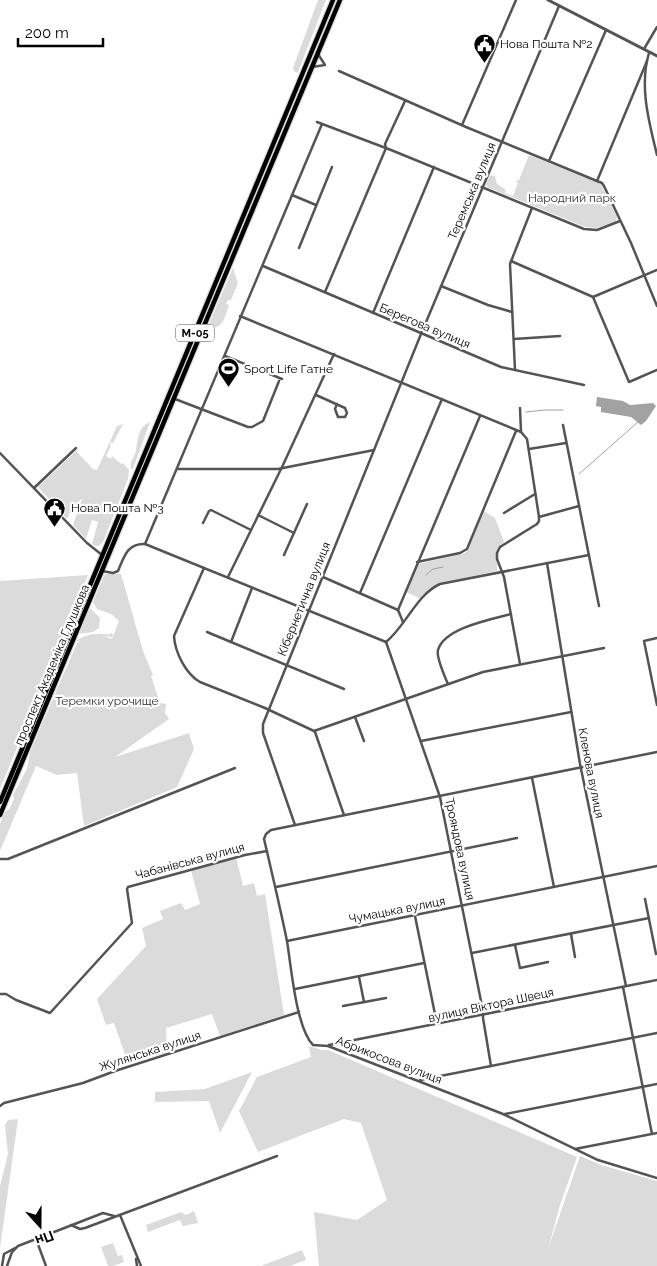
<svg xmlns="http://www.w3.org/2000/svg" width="657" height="1266" viewBox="0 0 657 1266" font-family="Raleway,sans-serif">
<rect width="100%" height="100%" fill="#fff"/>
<g fill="#dbdbdb">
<polygon points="318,0 326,0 298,72 295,72 293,68"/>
<polygon points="529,155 601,184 617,217 616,221 597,228 585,227 487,187 486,184 490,175 495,176 497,184 505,189 505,193 513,196 518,183 515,181 519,180"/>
<path d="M233,268L238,283L231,300H228L226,304L229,305C224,319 224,328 207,329Z"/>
<path d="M150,422L133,469H131C129,461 135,457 136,450C138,439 138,427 150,422Z"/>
<polygon points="123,424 113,443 111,442 110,445 111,446 106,456 111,459 112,456 121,464 123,463 129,470 128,479 103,542 99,546 95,546 92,544 98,522 92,520 86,539 73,525 82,499 80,500 76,506 73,506 67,519 38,487 76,451 93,469 97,470 117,426"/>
<path d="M484,511L495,518L504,542C492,551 498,559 497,571L440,583L429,589L421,599L406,592L418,564L465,553L468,550Z"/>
<path d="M105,574H121L143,651L153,675L151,676L160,703L166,704L165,713L169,719L115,757L189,733L194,749L177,787L84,826L77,773L57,775L36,766L0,851V824L5,811L9,810L14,799L13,795L27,769L30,752L77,643L81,640L75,642C83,635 98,632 109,635L110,633L113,634L112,637L103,636L112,639L119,621L111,614L97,609L93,602Z"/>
<polygon points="88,575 0,789 0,581"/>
<polygon points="89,607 100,618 99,628 93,632 78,634"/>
<polygon points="236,857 243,886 254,883 257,896 265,894 284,1015 220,1036 212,1014 166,1028 167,1053 128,1063 114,1023 106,1025 97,999 146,946 142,928 163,919 160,911 181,903 185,910 200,904 191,870"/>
<polygon points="309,1046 322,1050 328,1050 577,1157 560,1205 548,1249 580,1156 601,1165 657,1181 657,1266 319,1266 314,1212 357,1220 387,1200 361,1123 344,1119 258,1152 239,1111 257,1077 311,1057"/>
<polygon points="252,1072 220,1133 209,1101 155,1102 155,1092 205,1089"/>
<polygon points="18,1119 0,1248 0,1186 8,1154 5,1125 8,1120"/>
<polygon points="194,1211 198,1223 183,1226 180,1220 148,1232 146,1225 181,1212 186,1215"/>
<polygon points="113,1243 118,1256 122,1255 124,1262 113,1266 108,1266 101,1247"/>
<polygon points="302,1250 306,1260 290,1266 261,1266"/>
</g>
<polygon fill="#a2a2a2" points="597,397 623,401 630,405 653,403 656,406 646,421 641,425 631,417 601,412 601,407 596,406"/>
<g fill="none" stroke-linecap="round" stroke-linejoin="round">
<g stroke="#a2a2a2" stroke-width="1">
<polyline points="526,412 545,410 563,410"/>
<polyline points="579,474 638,422"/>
<polyline points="426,575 433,569 443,567"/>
</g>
<defs>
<g id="trunk">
<polyline points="0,802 333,0"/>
<polyline points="0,815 340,0"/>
</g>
</defs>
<use href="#trunk" stroke="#dbdbdb" stroke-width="7"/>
<g stroke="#545454" stroke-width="2.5">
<polyline points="644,49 657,27"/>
<path d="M649,53C639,86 649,122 657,155"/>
<polyline points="647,61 597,181 602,183 604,186 631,243 657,306"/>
<polyline points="312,67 325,65 318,54"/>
<polyline points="339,71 466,127 597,181"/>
<polyline points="317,122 391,150 584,229 597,230 620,221"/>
<polyline points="462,125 516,0"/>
<polyline points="549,161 606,30"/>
<polyline points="292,195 316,205"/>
<polyline points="299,248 332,167"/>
<polyline points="511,261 593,297 629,382 657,370"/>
<polyline points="263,266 501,367 584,385"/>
<polyline points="441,286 488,305 512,312"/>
<polyline points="325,292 386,148 385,144 405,101"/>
<polyline points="593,297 657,270"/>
<polyline points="373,313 434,167"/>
<polyline points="240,316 521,432"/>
<polyline points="514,339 560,336"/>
<polyline points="225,356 282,379"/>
<polyline points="515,370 510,264 532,208"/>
<polyline points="316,395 345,408 347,413 345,417 338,417 335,409 337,404"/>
<polyline points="175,399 248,427 252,427 263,421 279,381"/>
<polyline points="520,408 521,432 527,439 539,517"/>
<polyline points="563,425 599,606"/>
<polyline points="529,449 566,443"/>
<polyline points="0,453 87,543 102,555"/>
<polyline points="177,469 278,469 374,450"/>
<polyline points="34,488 76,448"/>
<polyline points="504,513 535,494"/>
<polyline points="258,515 294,533"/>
<polyline points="203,523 209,511 211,510 251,530"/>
<polyline points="145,544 322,124"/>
<polyline points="284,555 307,504"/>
<polyline points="417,562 460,553 467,549 516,431"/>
<polyline points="547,563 580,764 626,986"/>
<path d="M204,568L174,636C175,653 186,674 200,682L265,708L314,731L483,672L604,648"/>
<path d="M102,571L113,573L118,571C124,557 127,543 145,544L386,642"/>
<polyline points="228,577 283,465 334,354"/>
<polyline points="323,577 398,610"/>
<polyline points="252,588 231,642 344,689"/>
<polyline points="360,593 442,399"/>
<polyline points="398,610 480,416"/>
<polyline points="398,610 403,622"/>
<polyline points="207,632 231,642"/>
<polyline points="657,638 644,641 657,705"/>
<polyline points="386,642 440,797 483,1011 483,1018 491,1066"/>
<path d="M386,642C405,627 417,594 440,584L589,555"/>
<polyline points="520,664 504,577 497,559 497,553 500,547 537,524 539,521 539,517 579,506"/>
<path d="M448,684C445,677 436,657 438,650C444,628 492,619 511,614"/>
<polyline points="355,717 364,741"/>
<polyline points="315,732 344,815"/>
<polyline points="421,741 571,712"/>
<path d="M657,752L271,830L266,834L264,839C272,873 280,907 287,941C291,965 296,1028 313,1045L328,1046L503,1114L598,1160L657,1178"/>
<polyline points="532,778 554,887"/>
<polyline points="295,825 263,733 263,724 421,334 559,6"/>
<polyline points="0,859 8,859 235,768"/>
<polyline points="276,887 517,838"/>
<polyline points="645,899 656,954"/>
<polyline points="415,916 437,1024"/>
<polyline points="571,934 575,957"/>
<polyline points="287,941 657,866"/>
<polyline points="515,945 520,968 548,962"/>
<polyline points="472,953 649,918"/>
<polyline points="359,977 364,1002"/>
<polyline points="623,987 652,1134"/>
<polyline points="295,989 424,963"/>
<polyline points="0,994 6,994 16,1000 50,1013 132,923 127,889 128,887 245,855 267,851"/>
<polyline points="343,1006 386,998"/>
<polyline points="329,1045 657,980"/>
<polyline points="420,1080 657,1033"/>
<polyline points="0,1106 4,1103 83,1083 115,1071 299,1012"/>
<polyline points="505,1114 657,1084"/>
<polyline points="575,1149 657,1133"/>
<polyline points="120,1215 141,1266"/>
<polyline points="71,1225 80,1229 85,1228 277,1156"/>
<polyline points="36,1239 46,1266"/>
<polyline points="136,1259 137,1266"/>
<polyline points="2,1266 4,1254 15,1248"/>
<polyline points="7,1266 12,1252 18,1246 103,1213 114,1216"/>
</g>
<polyline stroke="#545454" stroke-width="3" points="548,0 657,56"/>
<use href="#trunk" stroke="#000" stroke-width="4.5"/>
</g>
<defs>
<symbol id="civic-pin" viewBox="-11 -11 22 30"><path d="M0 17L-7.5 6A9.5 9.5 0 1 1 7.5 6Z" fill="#000" stroke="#fff"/><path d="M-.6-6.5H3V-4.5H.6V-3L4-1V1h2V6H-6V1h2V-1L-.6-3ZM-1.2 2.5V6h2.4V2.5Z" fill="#fff"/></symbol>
<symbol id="stadium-pin" viewBox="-11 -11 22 30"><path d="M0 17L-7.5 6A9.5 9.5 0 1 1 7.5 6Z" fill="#000" stroke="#fff"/><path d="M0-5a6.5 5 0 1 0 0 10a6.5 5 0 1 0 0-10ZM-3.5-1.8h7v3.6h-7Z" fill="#fff"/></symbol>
</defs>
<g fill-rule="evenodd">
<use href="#civic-pin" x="472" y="32" width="25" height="34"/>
<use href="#stadium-pin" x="216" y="356" width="25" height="34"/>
<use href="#civic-pin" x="42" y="496" width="25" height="34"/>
</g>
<g text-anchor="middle" stroke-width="4.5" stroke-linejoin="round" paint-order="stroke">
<rect fill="#fff" stroke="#4c4c4c" stroke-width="1" x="176" y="324.5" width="38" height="17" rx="4"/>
<g font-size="11" font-weight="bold" fill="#000">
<text x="195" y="337">М-05</text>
</g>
<g font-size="12" fill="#000" stroke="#fff" text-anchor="start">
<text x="500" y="48">Нова Пошта №2</text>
<text x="244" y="373">Sport Life Гатне</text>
<text x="71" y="512">Нова Пошта №3</text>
</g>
<g font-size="12" fill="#000" stroke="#fff">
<text transform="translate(472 191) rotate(-67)" y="4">Теремська вулиця</text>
<text transform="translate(425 326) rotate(23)" y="4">Берегова вулиця</text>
<text transform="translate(304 599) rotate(-68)" y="4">Кібернетична вулиця</text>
<text transform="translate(52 665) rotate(-67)" y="4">проспект Академіка Глушкова</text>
<text transform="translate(591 773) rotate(79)" y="4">Кленова вулиця</text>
<text transform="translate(460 849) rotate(78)" y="4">Трояндова вулиця</text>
<text transform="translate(190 861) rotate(-15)" y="4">Чабанівська вулиця</text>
<text transform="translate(397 910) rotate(-11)" y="4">Чумацька вулиця</text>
<text transform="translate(491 1005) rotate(-12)" y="4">вулиця Віктора Швеця</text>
<text transform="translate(150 1051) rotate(-18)" y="4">Жулянська вулиця</text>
<text transform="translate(389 1060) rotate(21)" y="4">Абрикосова вулиця</text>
</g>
<g font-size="12" fill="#323232" stroke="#fff">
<text x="572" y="202">Народний парк</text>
<text x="107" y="705">Теремки урочище</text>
</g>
</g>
<g transform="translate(40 1226) rotate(159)" stroke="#ffffff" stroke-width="4" paint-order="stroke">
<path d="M0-4L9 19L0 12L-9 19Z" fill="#000000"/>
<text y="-8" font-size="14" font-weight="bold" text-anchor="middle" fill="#000000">Пн</text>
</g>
<path d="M18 38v8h85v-8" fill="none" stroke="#000000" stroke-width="2.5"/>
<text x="25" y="38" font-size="15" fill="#000000" stroke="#ffffff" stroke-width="4" paint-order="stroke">200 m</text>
</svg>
